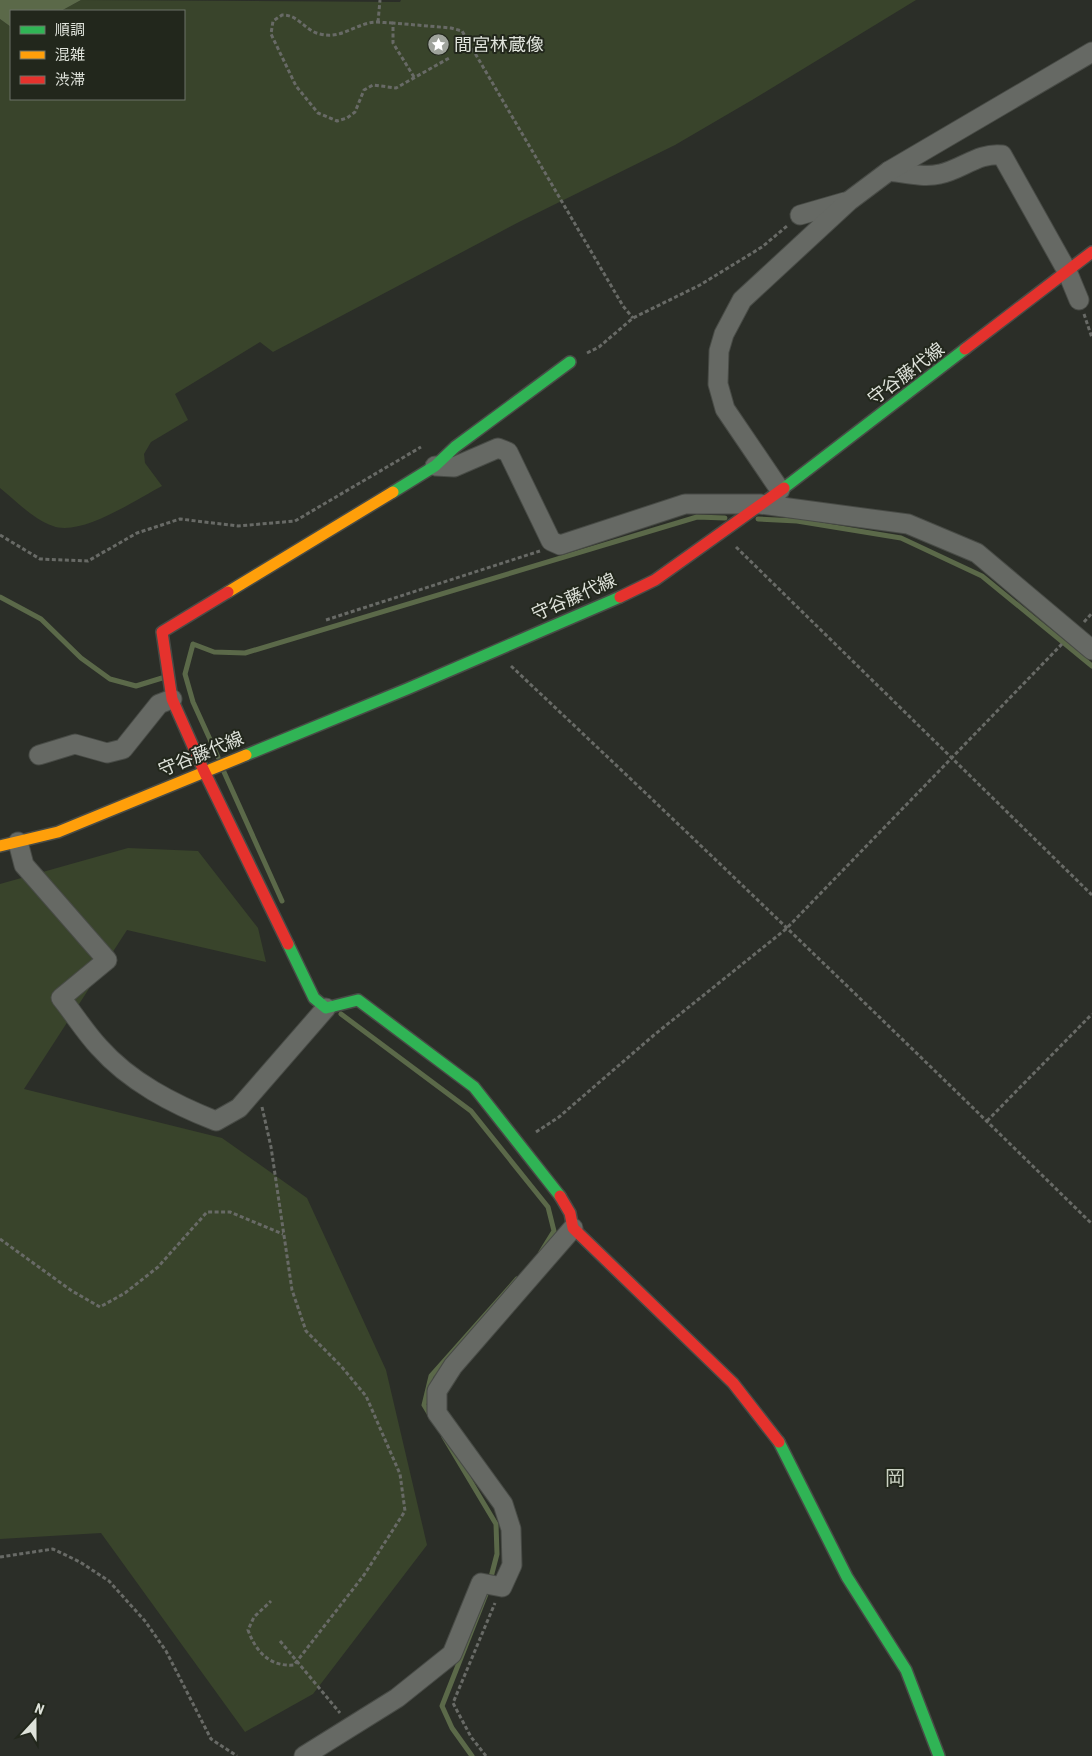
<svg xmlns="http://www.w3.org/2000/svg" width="1092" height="1756" viewBox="0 0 1092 1756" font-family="'Roboto Condensed','Noto Sans JP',sans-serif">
<rect width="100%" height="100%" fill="#2b2e28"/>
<g fill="#39442b">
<path d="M81,0L400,2L401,0H916L752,100L675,145L519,222L273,352L260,342L175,394L188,420L151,442L144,454L145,463L162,486C137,499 81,537 53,526C33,519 16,501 0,488V19L11,27V99H184V11H61Z"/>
<polygon points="128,848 198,851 258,928 266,962 127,930 24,1089 222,1138 307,1198 386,1370 427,1545 313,1694 245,1732 101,1533 0,1539 0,884"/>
</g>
<polygon fill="#5b6949" points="0,0 81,0 61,11 11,11 11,27 0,19"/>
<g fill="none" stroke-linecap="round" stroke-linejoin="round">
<g stroke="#5b6949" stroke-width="5">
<polyline points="758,519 797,521 901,538 982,576 1092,666"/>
<polyline points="0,597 41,619 81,658 110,679 136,686 162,678"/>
<polyline points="218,757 193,702 185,674 193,644 214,652 245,653 697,517 725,518"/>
<polyline points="224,772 282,901"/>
<polyline points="341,1014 471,1111 548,1207 554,1231 541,1252"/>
<polyline points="430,1415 424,1405 431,1376 517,1279"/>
<polyline points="444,1437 496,1524 497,1554 490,1581"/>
<polyline points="472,1756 452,1728 442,1706 488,1589"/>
</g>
<defs>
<g id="street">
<path d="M889,171C905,173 924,178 940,174C961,170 979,152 1002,155L1067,271L1079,300"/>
<polyline points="800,215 845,202"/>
<polyline points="435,466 454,467 498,448 508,452 551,541 560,545 685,504 760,504 908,524 977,553 1092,650"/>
<polyline points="780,490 725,409 718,384 719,351 724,334 742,300 849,201 889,171 1092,52"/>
<polyline points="39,755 75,744 107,753 123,749 159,704 172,699"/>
<path d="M18,842L24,865L107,960L61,998C74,1014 85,1032 99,1047C130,1082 173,1104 216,1121L239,1108L326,1008"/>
<polyline points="304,1756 397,1698 452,1654 481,1583 502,1587 512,1565 511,1529 503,1504 437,1413 437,1391 453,1366 573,1228"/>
</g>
<g id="fast">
<polyline points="784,488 965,349"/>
<polyline points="393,492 435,466 455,447 570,362"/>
<polyline points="246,755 407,689 620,597"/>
<polyline points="288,944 314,998 326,1008 358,1000 474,1087 560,1196"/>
<polyline points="779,1442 847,1577 906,1670 939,1756"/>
</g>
<g id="slow">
<polyline points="228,592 393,492"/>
<polyline points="0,846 58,832 246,755"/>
</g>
<g id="jam">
<polyline points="965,349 1092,252"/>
<polyline points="228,592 162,632 172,699 204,771 288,944"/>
<polyline points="620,597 655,580 784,488"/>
<polyline points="560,1196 570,1213 573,1228 733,1383 779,1442"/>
</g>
</defs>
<use href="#street" stroke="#484b46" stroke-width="21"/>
<use href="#fast" stroke="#484b46" stroke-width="14"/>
<use href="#slow" stroke="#484b46" stroke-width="14"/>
<use href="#jam" stroke="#484b46" stroke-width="14"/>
<g stroke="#686a66" stroke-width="3" stroke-dasharray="4 2.5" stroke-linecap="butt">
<polyline points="378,22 380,0"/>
<path d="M393,23C385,23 376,21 369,23C352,27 339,39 320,34C305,31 298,14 282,15L273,21L271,34L296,86L318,113L337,121L347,118L355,112L364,90L373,85L396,88L451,57"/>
<polyline points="414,77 393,43 393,23 451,28 462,31 623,306 633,318"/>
<polyline points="1084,314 1092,338"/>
<polyline points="587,353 599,347 633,318 700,285 762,247 787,226"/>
<polyline points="0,535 40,559 88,561 137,533 180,519 238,526 295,521 421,447"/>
<polyline points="736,547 1092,895"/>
<polyline points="326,620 540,551"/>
<polyline points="1084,622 1092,613"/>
<path d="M511,666C707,850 900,1036 1092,1224"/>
<path d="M262,1107L271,1147L292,1290L306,1331L341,1366L366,1396L400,1474L405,1511L364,1575L294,1665C270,1667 256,1652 248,1630L254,1617L271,1601"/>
<polyline points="987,1121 1092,1014"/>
<polyline points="536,1132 559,1117 654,1035 786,929 1062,644"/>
<polyline points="0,1239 72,1291 100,1307 125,1293 158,1267 207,1212 230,1212 283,1234"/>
<polyline points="0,1557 53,1549 80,1562 109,1581 145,1621 166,1651 211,1739 237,1756"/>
<polyline points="280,1641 340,1713"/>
<polyline points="486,1756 471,1737 453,1703 495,1603"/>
</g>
<use href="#street" stroke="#666964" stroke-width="19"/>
<use href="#fast" stroke="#30b455" stroke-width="11"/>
<use href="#slow" stroke="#ff9f0a" stroke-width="11"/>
<use href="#jam" stroke="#e5322d" stroke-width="11"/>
</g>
<defs>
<symbol id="sight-disc" viewBox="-11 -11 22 22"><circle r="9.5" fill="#9fa39c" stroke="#22271c"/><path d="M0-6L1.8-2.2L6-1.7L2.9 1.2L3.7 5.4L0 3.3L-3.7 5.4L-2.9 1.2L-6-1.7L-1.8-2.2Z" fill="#fff"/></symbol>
</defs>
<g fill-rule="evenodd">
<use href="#sight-disc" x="426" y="32" width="25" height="25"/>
</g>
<g text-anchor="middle" stroke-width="4" stroke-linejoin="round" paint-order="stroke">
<g font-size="18" fill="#dee2da" stroke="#22271c" text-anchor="start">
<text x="454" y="51">間宮林蔵像</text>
</g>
<g font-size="18" fill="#dee2da" stroke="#22271c">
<text transform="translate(906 374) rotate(-37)" y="6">守谷藤代線</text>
<text transform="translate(574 597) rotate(-24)" y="6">守谷藤代線</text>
<text transform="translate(201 754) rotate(-22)" y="6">守谷藤代線</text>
</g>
<g font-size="20" fill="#cbd2c3" stroke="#22271c">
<text x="895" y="1485">岡</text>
</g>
</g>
<rect x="10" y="10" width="175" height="90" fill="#22271c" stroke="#6d7268"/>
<rect x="20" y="26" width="25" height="8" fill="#30b455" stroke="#6d7268"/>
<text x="55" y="35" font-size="15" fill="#dee2da">順調</text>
<rect x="20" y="51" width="25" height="8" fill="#ff9f0a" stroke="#6d7268"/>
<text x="55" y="60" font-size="15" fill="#dee2da">混雑</text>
<rect x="20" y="76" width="25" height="8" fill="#e5322d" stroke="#6d7268"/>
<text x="55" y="85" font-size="15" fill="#dee2da">渋滞</text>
<g transform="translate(35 1721) rotate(21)" stroke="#22271c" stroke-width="4" paint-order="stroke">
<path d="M0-4L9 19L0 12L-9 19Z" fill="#dee2da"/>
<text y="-8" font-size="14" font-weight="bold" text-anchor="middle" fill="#dee2da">N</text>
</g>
</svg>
